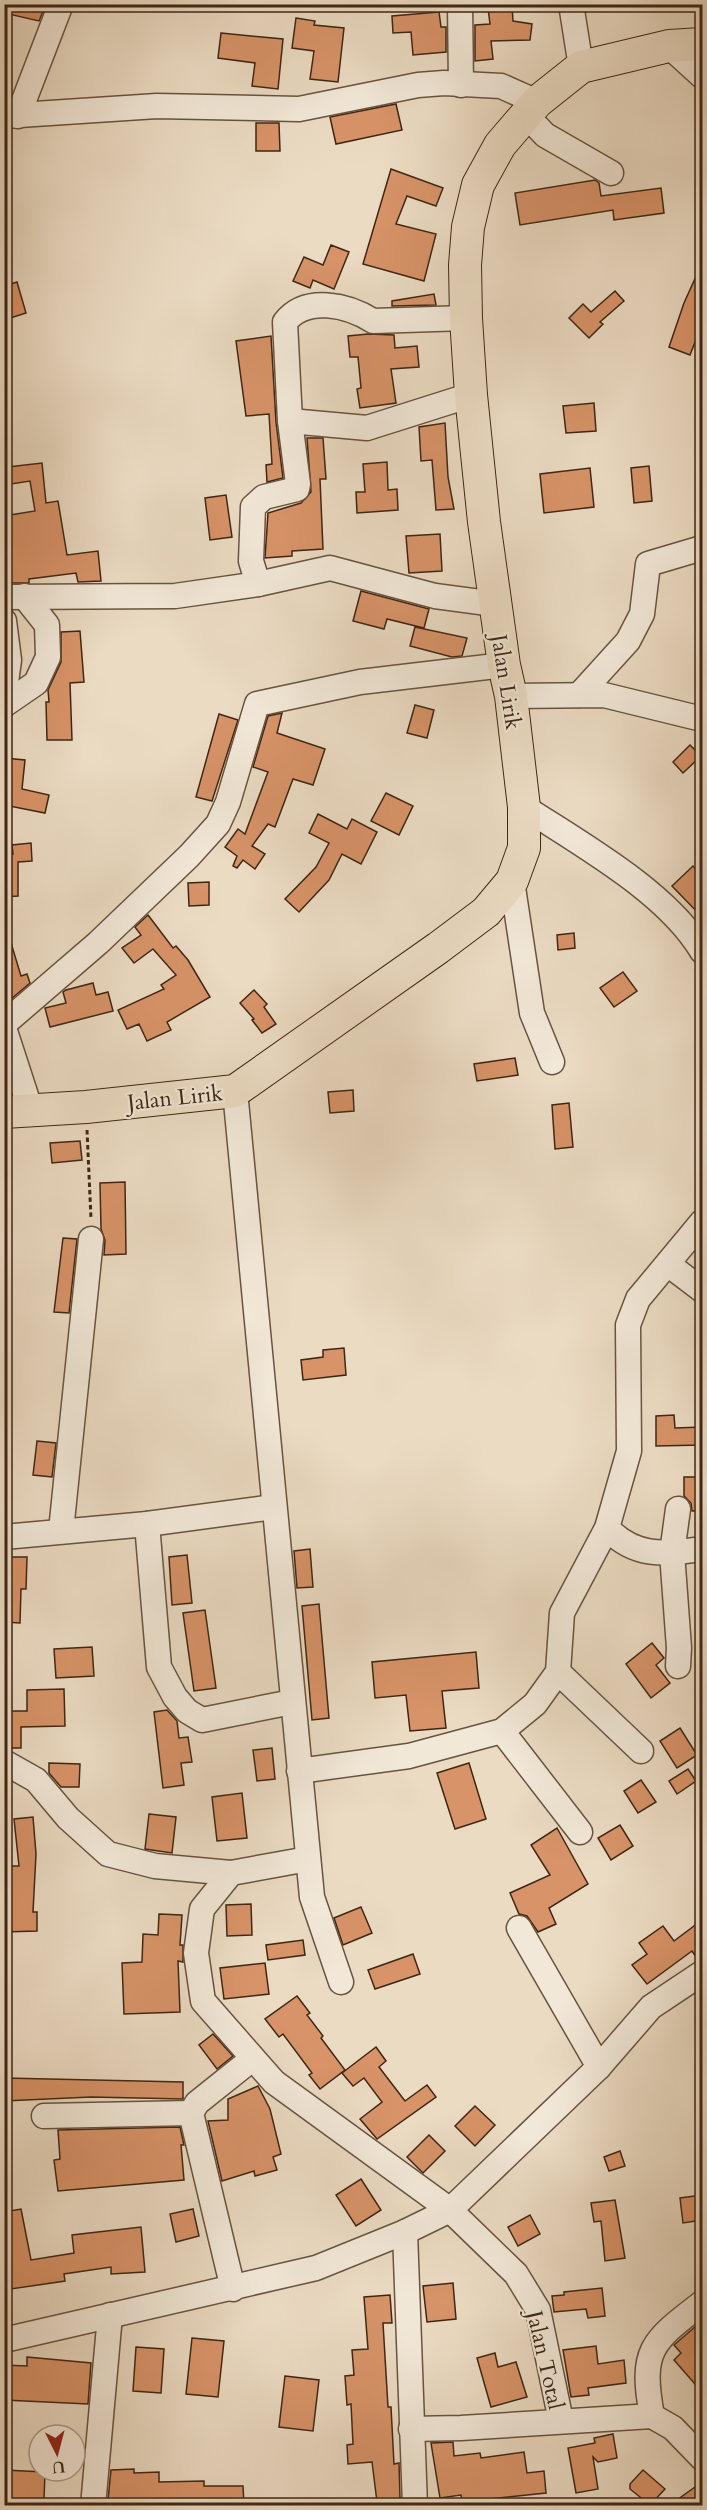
<svg xmlns="http://www.w3.org/2000/svg" width="707" height="2510" viewBox="0 0 707 2510" font-family="Cardo,serif">
<rect width="100%" height="100%" fill="#ebdbc3"/>
<filter id="stains"><feTurbulence type="fractalNoise" baseFrequency=".00333" numOctaves="4"/><feColorMatrix values="0 0 0 0 .2 0 0 0 0 .09 0 0 0 0 .02 0 0 0 .5 -.17"/></filter>
<radialGradient id="worn" r=".72"><stop offset=".6" stop-color="#630" stop-opacity="0"/><stop offset="1" stop-color="#630" stop-opacity=".3"/></radialGradient>
<g fill="#d89368" stroke="#3e2615" stroke-width="1.5">
<polygon points="4,4 46,4 39,21 4,13"/>
<polygon points="512,6 513,21 532,24 530,40 491,41 493,59 475,61 475,25 490,24 488,8"/>
<polygon points="439,12 441,27 446,27 446,52 413,55 411,32 393,33 392,16"/>
<polygon points="296,18 315,21 314,25 344,28 338,82 310,79 314,51 292,48"/>
<polygon points="221,33 283,39 278,89 252,86 255,63 218,58"/>
<polygon points="396,104 402,130 336,144 330,117"/>
<polygon points="256,123 279,123 280,151 256,151"/>
<polygon points="391,169 443,188 436,206 407,196 396,224 436,234 424,281 363,264"/>
<polygon points="595,180 599,183 601,196 661,188 664,213 614,220 613,210 520,225 515,193"/>
<polygon points="331,245 349,252 334,289 313,280 310,288 293,281 304,257 323,265"/>
<polygon points="702,263 702,324 690,355 669,347 684,303"/>
<polygon points="17,282 26,313 4,320 4,286"/>
<polygon points="615,291 624,301 600,322 603,324 589,338 569,318 583,304 591,312"/>
<polygon points="434,294 436,305 392,306 392,301"/>
<polygon points="368,334 394,335 395,348 417,346 419,367 391,369 396,403 360,408 357,389 361,388 358,357 350,357 348,336"/>
<polygon points="271,336 276,422 283,478 267,482 266,465 272,464 269,414 246,416 236,341"/>
<polygon points="594,403 596,431 566,433 563,406"/>
<polygon points="445,423 448,477 454,509 436,510 432,460 421,461 419,427"/>
<polygon points="307,438 323,438 326,479 320,479 323,549 292,551 292,556 265,558 268,513 301,503 311,492"/>
<polygon points="387,462 388,490 397,489 398,510 357,513 356,492 365,492 363,464"/>
<polygon points="42,463 46,503 58,501 67,555 98,551 101,581 78,582 76,573 29,579 29,583 4,583 4,516 35,511 30,481 11,484 8,467"/>
<polygon points="649,466 652,501 634,503 631,468"/>
<polygon points="590,468 594,507 544,513 540,474"/>
<polygon points="226,495 232,537 210,540 205,498"/>
<polygon points="440,534 442,571 409,573 406,536"/>
<polygon points="361,591 429,609 424,628 387,619 384,629 353,621"/>
<polygon points="415,627 467,638 462,656 452,657 410,646"/>
<polygon points="80,631 84,682 70,683 72,740 47,740 46,702 49,702 48,690 61,662 61,632"/>
<polygon points="415,705 434,710 427,738 407,733"/>
<polygon points="282,713 277,733 325,749 313,785 293,779 275,827 268,824 252,846 265,854 255,869 243,860 237,868 233,866 237,856 225,847 238,829 245,834 268,772 253,767 268,716"/>
<polygon points="219,714 238,720 212,801 196,797"/>
<polygon points="690,745 701,756 683,773 673,762"/>
<polygon points="4,758 25,760 22,789 49,795 45,813 4,805"/>
<polygon points="386,793 413,806 399,835 371,821"/>
<polygon points="318,814 347,829 352,819 377,832 361,864 342,854 329,880 299,912 285,899 316,867 329,843 309,833"/>
<polygon points="31,843 32,861 18,862 18,896 4,897 4,854 13,854 12,845"/>
<polygon points="693,866 702,877 702,917 672,886"/>
<polygon points="209,882 209,905 189,906 188,883"/>
<polygon points="148,915 173,948 176,946 188,960 210,997 167,1022 171,1030 147,1041 139,1024 127,1029 118,1010 164,989 161,985 176,975 153,949 134,963 122,948 141,935 135,927"/>
<polygon points="8,933 21,976 27,974 30,983 4,1005 4,934"/>
<polygon points="574,933 575,948 558,950 557,935"/>
<polygon points="623,972 637,991 614,1007 600,988"/>
<polygon points="93,983 96,995 108,992 113,1011 50,1027 45,1008 66,1003 63,992 66,990"/>
<polygon points="254,990 267,1004 264,1007 276,1024 262,1033 252,1020 254,1019 240,1003"/>
<polygon points="515,1058 518,1075 477,1081 474,1064"/>
<polygon points="353,1090 354,1111 330,1113 328,1092"/>
<polygon points="569,1103 573,1147 555,1149 552,1105"/>
<polygon points="80,1141 82,1160 52,1163 50,1143"/>
<polygon points="125,1182 126,1254 104,1255 105,1240 101,1229 100,1183"/>
<polygon points="63,1238 77,1239 69,1313 54,1312"/>
<polygon points="344,1348 346,1375 303,1380 301,1360 323,1357 323,1350"/>
<polygon points="674,1415 675,1428 702,1427 702,1445 656,1446 656,1416"/>
<polygon points="37,1441 56,1443 52,1477 33,1475"/>
<polygon points="684,1477 702,1477 702,1511 692,1511 691,1503 684,1496"/>
<polygon points="310,1549 313,1587 297,1588 294,1551"/>
<polygon points="187,1555 192,1603 172,1605 169,1557"/>
<polygon points="4,1557 27,1557 26,1589 21,1589 20,1623 4,1622"/>
<polygon points="319,1604 329,1718 312,1720 302,1606"/>
<polygon points="205,1610 216,1688 194,1691 183,1613"/>
<polygon points="652,1643 664,1658 656,1665 670,1683 651,1698 626,1664"/>
<polygon points="92,1647 94,1676 56,1678 54,1649"/>
<polygon points="476,1652 479,1688 442,1691 446,1728 410,1731 406,1695 375,1698 372,1662"/>
<polygon points="64,1689 65,1726 21,1727 21,1748 4,1748 4,1711 27,1711 27,1690"/>
<polygon points="167,1710 177,1721 179,1738 188,1737 192,1762 181,1763 184,1785 163,1788 154,1712"/>
<polygon points="680,1728 697,1755 677,1768 660,1741"/>
<polygon points="272,1748 275,1779 257,1781 253,1750"/>
<polygon points="49,1763 80,1764 79,1787 61,1787 49,1773"/>
<polygon points="469,1763 486,1819 455,1829 437,1773"/>
<polygon points="688,1769 696,1781 677,1794 669,1781"/>
<polygon points="641,1780 656,1802 638,1813 624,1791"/>
<polygon points="242,1793 247,1838 217,1841 212,1797"/>
<polygon points="149,1814 176,1817 172,1853 145,1849"/>
<polygon points="33,1817 36,1854 33,1912 37,1912 37,1931 4,1932 4,1866 19,1866 14,1819"/>
<polygon points="620,1825 633,1846 611,1860 598,1838"/>
<polygon points="557,1828 588,1884 549,1908 556,1924 538,1932 527,1916 519,1914 510,1893 550,1875 531,1845"/>
<polygon points="251,1904 252,1935 227,1936 226,1905"/>
<polygon points="361,1907 372,1933 343,1945 334,1918"/>
<polygon points="159,1914 182,1915 180,1945 183,1945 183,1962 178,1961 180,2012 124,2014 122,1963 142,1962 143,1934 158,1935"/>
<polygon points="702,1920 702,1959 698,1960 692,1951 647,1984 632,1965 647,1954 639,1943 663,1926 674,1941"/>
<polygon points="303,1940 305,1955 268,1960 266,1945"/>
<polygon points="413,1954 420,1974 375,1989 368,1970"/>
<polygon points="265,1963 269,1994 224,1999 220,1968"/>
<polygon points="297,1996 310,2013 307,2015 323,2036 321,2038 345,2070 320,2089 309,2075 312,2073 283,2034 279,2037 265,2019"/>
<polygon points="213,2034 233,2056 217,2069 199,2045"/>
<polygon points="376,2047 386,2061 379,2067 405,2101 427,2085 436,2097 377,2139 360,2119 382,2102 364,2078 353,2086 342,2073"/>
<polygon points="4,2078 183,2082 183,2099 91,2097 4,2101"/>
<polygon points="258,2086 270,2109 281,2154 273,2157 277,2170 255,2176 254,2171 222,2181 208,2121 228,2120 228,2099"/>
<polygon points="475,2106 495,2125 475,2146 455,2126"/>
<polygon points="180,2127 184,2145 181,2145 184,2180 58,2191 54,2160 60,2159 58,2130"/>
<polygon points="429,2135 445,2151 423,2173 407,2157"/>
<polygon points="620,2151 625,2166 609,2171 604,2157"/>
<polygon points="361,2179 381,2210 356,2226 336,2195"/>
<polygon points="702,2195 702,2220 683,2223 680,2198"/>
<polygon points="615,2200 625,2258 605,2261 601,2221 594,2222 591,2203"/>
<polygon points="21,2209 31,2260 74,2253 72,2235 141,2227 145,2272 111,2274 111,2267 64,2274 65,2281 4,2290 4,2212"/>
<polygon points="193,2209 199,2236 176,2242 170,2214"/>
<polygon points="530,2215 540,2234 518,2246 508,2227"/>
<polygon points="453,2283 456,2319 427,2322 423,2286"/>
<polygon points="602,2288 605,2316 588,2318 586,2309 554,2312 552,2296 564,2295 564,2292"/>
<polygon points="390,2295 392,2323 383,2323 388,2407 391,2407 394,2464 399,2463 400,2499 377,2502 372,2462 348,2464 347,2445 353,2444 351,2404 347,2405 345,2376 354,2375 352,2350 368,2349 364,2297"/>
<polygon points="702,2321 702,2392 674,2360 681,2353 674,2345"/>
<polygon points="192,2338 224,2341 218,2397 186,2394"/>
<polygon points="596,2346 598,2364 624,2360 626,2383 588,2388 589,2395 571,2397 563,2350"/>
<polygon points="136,2347 164,2349 161,2393 133,2391"/>
<polygon points="495,2353 498,2367 516,2362 527,2397 491,2407 477,2358"/>
<polygon points="27,2357 91,2363 88,2404 4,2400 4,2365 27,2366"/>
<polygon points="285,2376 319,2380 313,2431 279,2427"/>
<polygon points="613,2434 617,2458 598,2462 593,2457 598,2489 576,2493 568,2448 595,2443 594,2438"/>
<polygon points="453,2442 454,2456 480,2453 481,2458 524,2452 527,2473 544,2471 546,2493 462,2502 461,2495 440,2498 431,2443"/>
<polygon points="134,2469 134,2473 159,2472 159,2482 204,2481 204,2486 243,2486 244,2505 110,2505 110,2500 108,2500 111,2470"/>
<polygon points="4,2470 45,2472 44,2499 40,2499 40,2505 19,2505 19,2500 4,2500"/>
<polygon points="643,2470 665,2489 650,2505 630,2489 630,2484"/>
<polygon points="695,2487 702,2497 702,2505 670,2505"/>
</g>
<g fill="none" stroke-linecap="round" stroke-linejoin="round">
<defs>
<g id="minor">
<polyline points="460,4 461,85"/>
<polyline points="571,4 581,67"/>
<polyline points="669,46 702,76"/>
<polyline points="526,115 545,135 611,173"/>
<polyline points="4,116 157,106 299,109 418,85 444,83 501,86 537,102"/>
<polyline points="18,116 61,4"/>
<polyline points="471,395 367,428 290,421 298,484 297,489 264,497 253,507 251,561 258,584 330,568 435,596 495,604"/>
<path d="M290,421L285,322C306,295 348,305 373,321L466,318"/>
<polyline points="4,597 175,596 258,584"/>
<polyline points="4,621 9,660 4,697"/>
<polyline points="579,695 628,641 642,614 648,564 702,548"/>
<polyline points="511,696 604,695 702,719"/>
<polyline points="4,705 36,683 48,657 47,625 24,596"/>
<path d="M524,807C582,845 667,892 702,951"/>
<polyline points="512,881 532,1013 552,1062"/>
<polyline points="4,1024 98,943 189,856 218,824 228,802 257,704 360,682 504,665"/>
<polyline points="4,1028 31,1111"/>
<polyline points="235,1091 312,1897 341,1982"/>
<polyline points="669,1265 702,1290"/>
<polyline points="678,1509 672,1553 679,1648 678,1666"/>
<polyline points="147,1524 159,1667 175,1697 187,1711 202,1720 292,1702"/>
<path d="M607,1528C635,1558 664,1554 702,1549"/>
<polyline points="61,1531 91,1239"/>
<polyline points="4,1537 147,1524 274,1507"/>
<polyline points="558,1672 641,1751"/>
<polyline points="502,1731 580,1832"/>
<polyline points="4,1762 36,1780 68,1818 108,1854 155,1866 231,1873"/>
<polyline points="299,1771 409,1756 502,1731 535,1704 558,1672 562,1613 607,1528 629,1451 628,1325 638,1299 702,1222"/>
<polyline points="308,1859 231,1873 202,1909 196,1953 203,2001 274,2082 450,2210 516,2274 538,2310 561,2421"/>
<polyline points="519,1928 599,2067"/>
<polyline points="44,2116 191,2113"/>
<polyline points="405,2232 415,2506"/>
<polyline points="233,2289 191,2113 197,2103 252,2059"/>
<polyline points="4,2340 316,2268 405,2232 450,2210 599,2067 651,2007 702,1973"/>
<path d="M652,2416C640,2350 651,2342 702,2303"/>
<polyline points="411,2429 461,2428 652,2416 673,2428 702,2458"/>
<polyline points="93,2506 110,2315"/>
</g>
<polyline id="major" points="4,1112 86,1107 235,1091 438,948 486,912 512,881 524,848 524,807 511,696 504,665 484,522 471,395 466,318 465,265 468,227 478,185 500,145 537,102 581,67 669,46 702,44"/>
</defs>
<use href="#minor" stroke="#695340" stroke-width="27"/>
<use href="#major" stroke="#3e2615" stroke-width="34"/>
<polyline stroke="#3e2615" stroke-width="3" stroke-dasharray="4.5 3" stroke-linecap="butt" points="87,1130 91,1219"/>
<use href="#minor" stroke="#f2e8d8" stroke-width="24"/>
<use href="#major" stroke="#ebdbc3" stroke-width="32"/>
</g>
<g text-anchor="middle" stroke-width="4.5" stroke-linejoin="round" paint-order="stroke">
<g font-size="22" fill="#3e2615" stroke="#f2e8d8">
<text transform="translate(507 682) rotate(81)" y="8">Jalan Lirik</text>
<text transform="translate(175 1097) rotate(-6)" y="8">Jalan Lirik</text>
<text transform="translate(546 2360) rotate(77)" y="8">Jalan Total</text>
</g>
</g>
<rect width="707" height="2510" fill="none" stroke="#ebdbc3" stroke-width="24"/>
<rect x="6" y="6" width="695" height="2498" fill="none" stroke="#3e2615" stroke-width="3"/>
<rect x="12" y="12" width="683" height="2486" fill="none" stroke="#3e2615" stroke-width="1.5"/>
<g transform="translate(57 2453) rotate(174)"><circle r="28" fill="#f2e8d8" stroke="#aa9a8a" stroke-width="1.5"/>
<path d="M0-4.5L10 22L0 15L-10 22Z" fill="#8f2418"/>
<text y="-9" font-size="16" font-weight="bold" text-anchor="middle" fill="#3e2615">U</text>
</g>
<rect width="100%" height="100%" filter="url(#stains)"/>
<rect width="100%" height="100%" fill="url(#worn)"/>
</svg>
